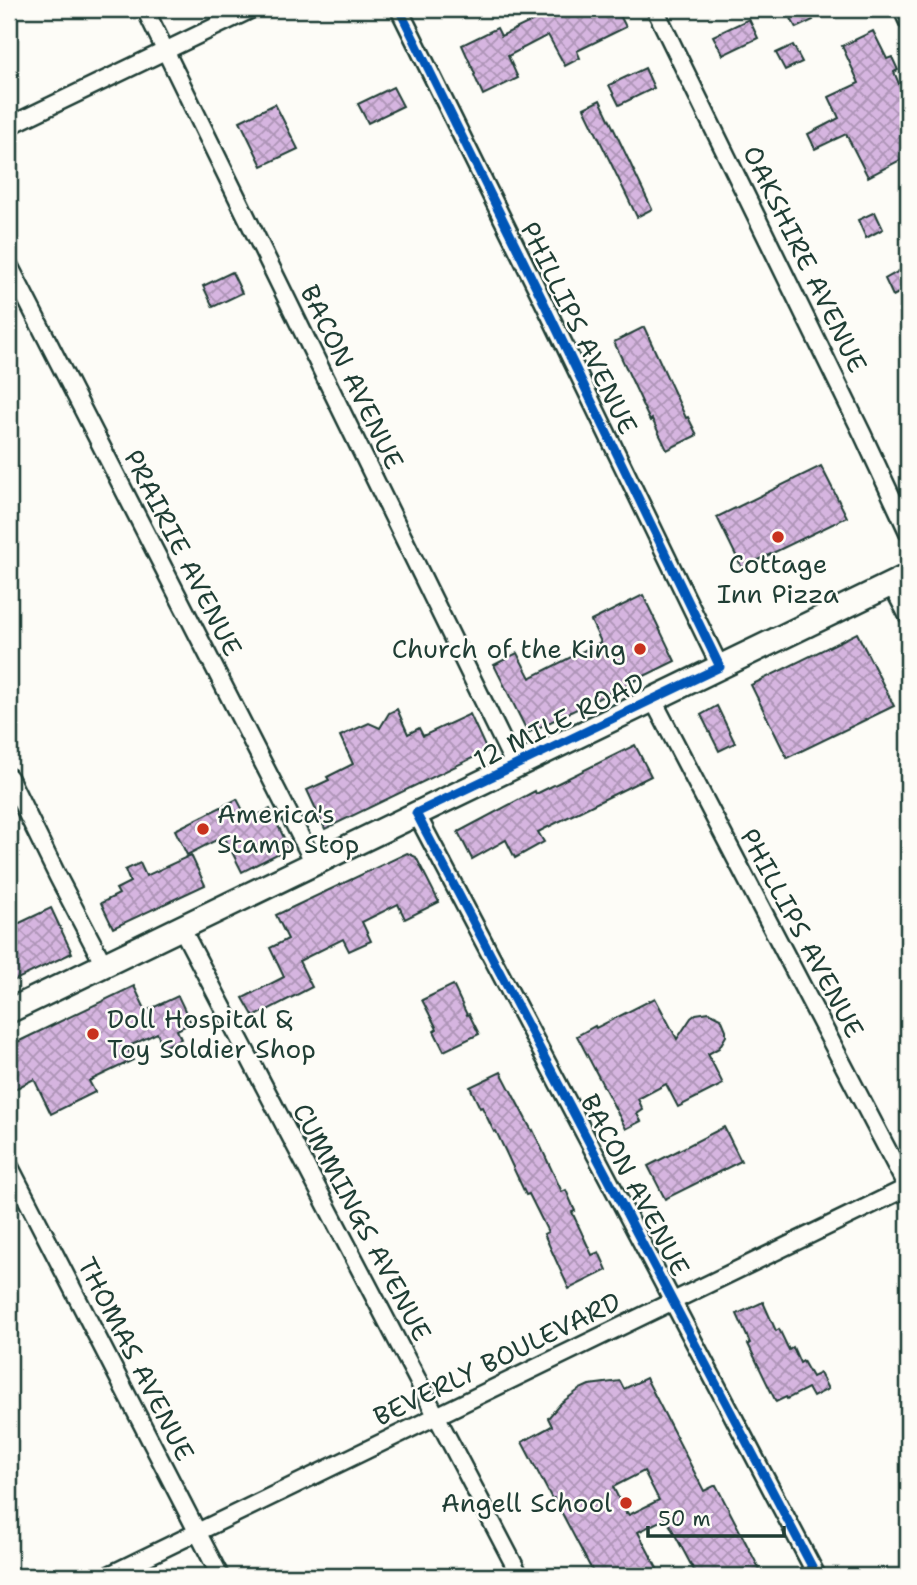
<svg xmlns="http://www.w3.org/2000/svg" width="917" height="1585" viewBox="0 0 917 1585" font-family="'Shantell Sans',sans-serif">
<defs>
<pattern id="building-cross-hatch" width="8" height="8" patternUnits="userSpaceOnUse" patternTransform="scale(1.75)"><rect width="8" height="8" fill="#d6b5e0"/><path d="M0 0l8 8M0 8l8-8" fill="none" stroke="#ad94b6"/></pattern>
</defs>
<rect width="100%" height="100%" fill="#fdfcf7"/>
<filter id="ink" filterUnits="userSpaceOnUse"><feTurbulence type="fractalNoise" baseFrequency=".0143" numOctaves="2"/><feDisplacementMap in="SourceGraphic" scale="14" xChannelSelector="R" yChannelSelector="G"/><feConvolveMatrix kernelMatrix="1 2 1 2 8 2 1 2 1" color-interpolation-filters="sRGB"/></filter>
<g filter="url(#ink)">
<g fill="url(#building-cross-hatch)" stroke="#1f3d34" stroke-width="2" fill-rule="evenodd">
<polygon points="557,9 617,9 626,27 577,51 580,58 565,66 548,35 508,56 518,78 483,95 474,75 475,74 462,45 497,28 501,36"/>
<polygon points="786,9 807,9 813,20 796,28"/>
<polygon points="749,19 758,38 723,55 713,36"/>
<polygon points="873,31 887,59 892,57 898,70 894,72 908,105 908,156 868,177 846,134 815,149 808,134 839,118 829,97 859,83 842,46"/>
<polygon points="793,45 802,62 785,70 776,53"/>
<polygon points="645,68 654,88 619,105 609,85"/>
<polygon points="393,87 403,106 368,123 358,104"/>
<polygon points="600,100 652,209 637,217 584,108"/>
<polygon points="275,104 298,149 262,166 240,121"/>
<polygon points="875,212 883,229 866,238 858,220"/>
<polygon points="901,270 908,284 908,288 893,296 885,279"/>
<polygon points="232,272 242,293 213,307 203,286"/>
<polygon points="644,327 686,418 688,417 697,435 667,450 652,419 650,421 641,402 642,402 614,342"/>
<polygon points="821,466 847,517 742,568 717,517"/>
<polygon points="643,595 675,661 528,733 494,665 517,653 530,678 601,642 591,621"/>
<polygon points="857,633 894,706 787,758 751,685"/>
<polygon points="717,706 735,743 719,751 701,715"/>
<polygon points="397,709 408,734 419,728 423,736 470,714 487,751 325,829 307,790 329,780 327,777 353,764 340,736 369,723 380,728 389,713"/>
<polygon points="635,745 651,776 538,832 544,842 515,858 506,840 472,859 458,832 535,791 536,794"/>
<polygon points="237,799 248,820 270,809 289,848 242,872 224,836 187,855 175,830"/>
<polygon points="407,853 416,857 439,902 405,919 398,904 362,922 371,941 349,951 343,939 299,961 312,987 254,1017 243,998 284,977 270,948 288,939 276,915"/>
<polygon points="191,855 205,885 113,928 101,903 119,894 116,889 130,882 125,870 140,863 146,876"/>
<polygon points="51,908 72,953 9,983 9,928"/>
<polygon points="453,985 467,1015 469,1014 479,1034 444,1051 434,1031 437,1029 422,1000"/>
<polygon points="134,986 146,1011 178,996 191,1023 177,1030 181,1039 163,1047 157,1033 127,1047 133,1060 89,1081 95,1092 51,1114 34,1079 9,1092 9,1046"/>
<polygon points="655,998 677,1039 691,1018 696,1014 709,1012 721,1018 726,1030 726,1036 719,1048 708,1054 723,1084 678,1107 666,1084 638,1099 643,1110 637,1114 641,1121 626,1129 577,1036 595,1026 596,1028"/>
<polygon points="501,1072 532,1131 533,1130 562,1192 566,1190 575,1211 572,1212 592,1255 599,1252 607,1270 569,1289 544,1234 548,1232 529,1194 526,1195 496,1131 494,1132 482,1107 480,1108 470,1087"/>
<polygon points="724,1127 741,1161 665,1199 648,1166"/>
<polygon points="763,1302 776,1331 779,1329 789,1350 793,1347 800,1363 803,1361 812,1377 820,1373 828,1389 813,1397 808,1388 787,1399 786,1397 776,1402 748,1344 750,1343 737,1314"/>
<path d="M646,1378L704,1491L716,1485L760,1570L748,1576H697L666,1518L638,1532L661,1576H595L554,1498L552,1499L522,1442L552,1426L548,1418L561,1403L580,1389L589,1385L620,1381L624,1389ZM644,1471L659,1500L629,1515L627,1512L626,1513L613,1487Z"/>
</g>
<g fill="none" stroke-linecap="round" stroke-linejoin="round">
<defs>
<g id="minor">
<polyline points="145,9 515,766"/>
<polyline points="399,9 545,305 720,667"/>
<polyline points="655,9 862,433 908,532"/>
<polyline points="902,9 908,22"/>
<polyline points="9,126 252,9"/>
<polyline points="9,265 314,863"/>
<polyline points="891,584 908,616"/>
<polyline points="653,700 908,1189"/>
<polyline points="9,777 58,877 104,965"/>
<polyline points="416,813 817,1576"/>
<polyline points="181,927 520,1576"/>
<polyline points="9,1165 220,1576"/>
<polyline points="107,1576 908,1187"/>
</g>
<polyline id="secondary" points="9,1011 908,576"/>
</defs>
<use href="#minor" stroke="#1f3d34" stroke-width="21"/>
<use href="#secondary" stroke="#1f3d34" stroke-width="28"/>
<use href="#minor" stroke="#fdfcf7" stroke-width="16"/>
<use href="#secondary" stroke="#fdfcf7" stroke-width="23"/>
<defs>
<polyline id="cycleway" points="399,9 545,305 720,667 416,813 817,1576"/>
</defs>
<use href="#cycleway" stroke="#fdfcf7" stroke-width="13"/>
<use href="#cycleway" stroke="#0057b8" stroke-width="9"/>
</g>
</g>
<g fill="#c8321e" stroke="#fdfcf7" stroke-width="2.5">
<circle cx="778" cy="537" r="7"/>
<circle cx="640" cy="649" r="7"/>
<circle cx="203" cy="829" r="7"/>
<circle cx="93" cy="1034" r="7"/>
<circle cx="626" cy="1503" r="7"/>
</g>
<g text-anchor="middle" stroke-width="5" stroke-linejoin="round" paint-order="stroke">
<g font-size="26" fill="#1f3d34" stroke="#fdfcf7">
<text transform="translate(805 259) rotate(64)" y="9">OAKSHIRE AVENUE</text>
<text transform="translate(579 328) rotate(64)" y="9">PHILLIPS AVENUE</text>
<text transform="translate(352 377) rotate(64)" y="9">BACON AVENUE</text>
<text transform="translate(183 553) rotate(63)" y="9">PRAIRIE AVENUE</text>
<text transform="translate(559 721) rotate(-26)" y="9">12 MILE ROAD</text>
<text transform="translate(802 933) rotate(62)" y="9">PHILLIPS AVENUE</text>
<text transform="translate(635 1185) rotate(62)" y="9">BACON AVENUE</text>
<text transform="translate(362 1222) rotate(62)" y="9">CUMMINGS AVENUE</text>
<text transform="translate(136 1359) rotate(63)" y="9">THOMAS AVENUE</text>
<text transform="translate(497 1359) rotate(-26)" y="9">BEVERLY BOULEVARD</text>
</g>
<g font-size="26" fill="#1f3d34" stroke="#fdfcf7" text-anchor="end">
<text x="778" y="573" text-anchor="middle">Cottage<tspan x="778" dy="30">Inn Pizza</tspan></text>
<text x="626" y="658">Church of the King</text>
<text x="217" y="823" text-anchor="start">America's<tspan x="217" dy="30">Stamp Stop</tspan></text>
<text x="107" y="1028" text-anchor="start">Doll Hospital &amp;<tspan x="107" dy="30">Toy Soldier Shop</tspan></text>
<text x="612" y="1512">Angell School</text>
</g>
</g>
<rect width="917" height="1585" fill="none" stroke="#fdfcf7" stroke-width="35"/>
<rect x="18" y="18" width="882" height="1550" fill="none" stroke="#1f3d34" stroke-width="2.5" filter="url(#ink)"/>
<path d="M648 1526v10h136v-10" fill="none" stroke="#1f3d34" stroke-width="3.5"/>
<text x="658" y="1526" font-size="21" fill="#1f3d34" stroke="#fdfcf7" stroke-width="5" paint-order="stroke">50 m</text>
</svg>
